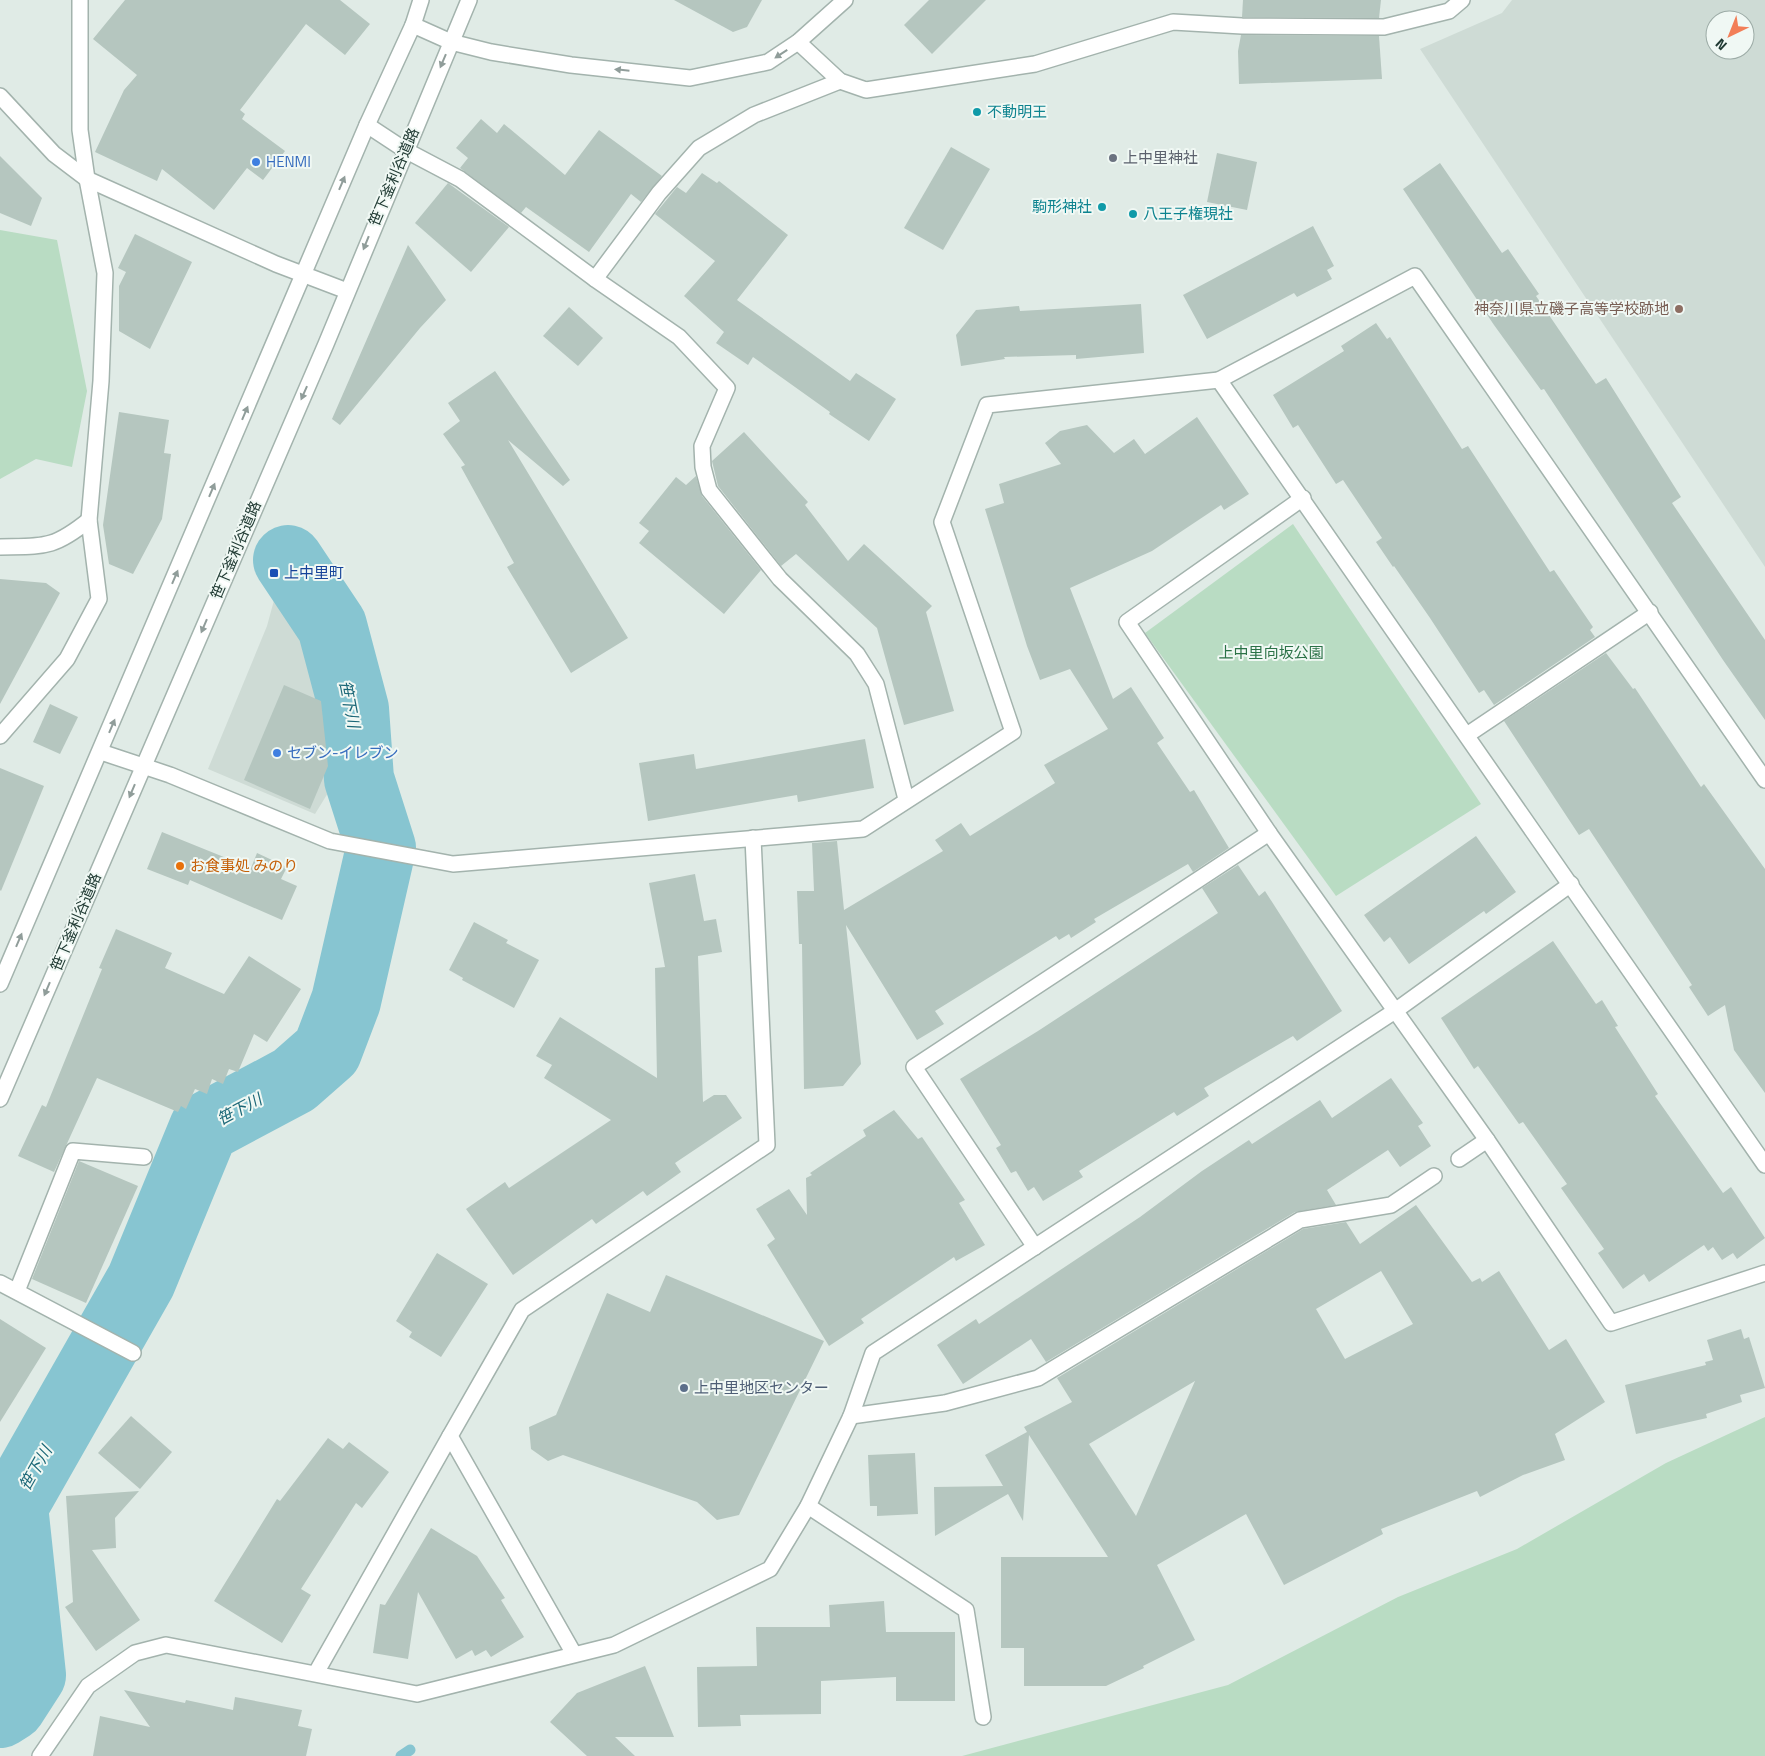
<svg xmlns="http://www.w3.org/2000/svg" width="1765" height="1756" viewBox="0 0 1765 1756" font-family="'Titillium Web','Noto Sans JP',sans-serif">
<rect width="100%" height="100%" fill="#e0ebe6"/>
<g fill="#cedbd5" fill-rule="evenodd">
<path d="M1512,0H1765V567L1420,49L1502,13ZM1715,20H1745V50H1715Z"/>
<polygon points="276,593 292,607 321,664 339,775 315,814 208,769 267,626"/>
</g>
<g fill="#b9dcc3">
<polygon points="0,230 57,240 87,391 72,467 36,459 0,479"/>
<polygon points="1293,524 1481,804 1336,896 1145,633"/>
<polygon points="1765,1417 1765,1756 962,1756 1228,1685 1398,1597 1517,1549 1666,1463"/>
</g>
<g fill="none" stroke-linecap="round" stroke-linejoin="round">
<g stroke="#87c5d1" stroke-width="11">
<polyline points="0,1729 3,1733"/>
<polyline points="401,1756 410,1750"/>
</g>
<polyline stroke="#87c5d1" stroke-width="70" points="0,1713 11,1706 31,1675 13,1506 141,1281 204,1128 294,1080 327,1051 346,1001 381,848 359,779 354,709 332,626 288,560"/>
</g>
<g fill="#b5c6bf" fill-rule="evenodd">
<polygon points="125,0 340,0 370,24 345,55 306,24 240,110 245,114 242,119 285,151 263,180 247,168 214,210 162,169 157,181 95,152 124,90 137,75 93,39"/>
<polygon points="674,0 762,0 747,27 733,32"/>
<polygon points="929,0 986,0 932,54 904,25"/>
<polygon points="1243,0 1381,0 1379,18 1242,17"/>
<polygon points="1241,35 1379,36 1382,79 1239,84 1238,51"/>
<polygon points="481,119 497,133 504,124 565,175 599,130 662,176 641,202 631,194 589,252 526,207 521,213 460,168 468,158 456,148"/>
<polygon points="951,147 990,169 943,250 904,228"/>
<polygon points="1217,153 1257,162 1247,210 1207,202"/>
<polygon points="0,156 42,198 31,226 0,213"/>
<polygon points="1440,163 1502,253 1508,249 1539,294 1536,296 1596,384 1606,378 1681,497 1672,503 1765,640 1765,720 1723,660 1544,389 1541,390 1494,325 1403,189"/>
<polygon points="702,173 717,183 719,181 788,235 737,300 850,381 856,373 896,399 869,441 829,414 830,412 753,357 748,365 716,343 724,332 684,296 715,261 655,214 677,187 686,193"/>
<polygon points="448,183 509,227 471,272 415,223"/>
<polygon points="1313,226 1334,266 1327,270 1332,279 1297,297 1294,293 1207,339 1183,295"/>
<polygon points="135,234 192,262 150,349 119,331 119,286 126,272 118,268"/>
<polygon points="408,245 446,300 420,328 340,425 332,419"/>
<polygon points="1141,304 1144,353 1076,359 1076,355 1004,357 1005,359 961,366 956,335 976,310 1019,306 1020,311"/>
<polygon points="569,307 603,338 578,366 543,336"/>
<polygon points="1376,323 1387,339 1390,337 1462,449 1468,446 1550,572 1554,570 1593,627 1590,630 1595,637 1494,705 1484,690 1479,693 1430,618 1394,566 1393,567 1376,542 1382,538 1343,480 1336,484 1298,425 1293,428 1273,395 1344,351 1341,346"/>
<polygon points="495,371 570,480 563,486 508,440 628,638 571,673 507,567 514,563 461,467 465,465 443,434 460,421 448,403"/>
<polygon points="119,412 169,420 164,453 171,454 162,519 133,574 109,564 103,525"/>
<polygon points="1197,417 1249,494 1224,510 1221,505 1152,551 1070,588 1113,699 1131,687 1164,738 1157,743 1190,792 1194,790 1229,848 1193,872 1188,864 1094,919 1096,922 1071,938 1069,934 1059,940 1056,936 935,1011 944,1024 917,1040 846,925 861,1064 843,1086 804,1089 802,944 799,944 797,891 814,891 812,843 837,841 844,910 943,851 935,840 961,823 970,836 1055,783 1044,765 1108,729 1070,669 1040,680 1027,646 985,509 1004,503 999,484 1061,464 1045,443 1060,431 1087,425 1114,453 1134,439 1145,454"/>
<polygon points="744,432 808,502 805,505 848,561 864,544 932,606 926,612 954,711 904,725 877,628 796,554 781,566 718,486 712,461"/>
<polygon points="696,476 702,496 761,570 724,614 639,543 649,531 639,523 676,477 686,485"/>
<polygon points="0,579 46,583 60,593 0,704"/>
<polygon points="1606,653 1633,689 1635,688 1701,787 1704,784 1765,869 1765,1093 1734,1050 1725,1005 1708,1016 1689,987 1692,985 1589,829 1579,835 1504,721"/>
<polygon points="284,685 321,701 328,766 310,809 244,780"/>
<polygon points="50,704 78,717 60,754 33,742"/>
<polygon points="865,739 874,788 798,802 797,795 648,821 639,763 694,754 696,769"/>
<polygon points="0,768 44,786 1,891 0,890"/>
<polygon points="162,832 251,868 257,853 287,867 281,879 297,886 282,920 190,880 188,885 147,869"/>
<polygon points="1476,836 1516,892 1486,914 1484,911 1409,964 1390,937 1384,942 1364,915"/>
<polygon points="1238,865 1259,896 1265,891 1342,1011 1297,1041 1293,1036 1204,1088 1209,1096 1177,1116 1174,1112 1079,1171 1083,1177 1043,1201 1034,1187 1028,1191 1016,1171 1011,1173 996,1148 1001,1145 960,1079 1038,1031 1218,913 1202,888"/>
<polygon points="695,874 704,921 716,919 722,952 698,956 703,1102 714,1095 726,1095 742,1118 675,1163 681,1172 647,1196 643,1191 596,1224 592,1219 513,1275 466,1209 505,1182 509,1188 611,1120 544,1078 552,1065 536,1056 560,1017 657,1078 655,968 665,967 649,883"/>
<polygon points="474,922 508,940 506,943 539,960 514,1008 462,980 463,978 449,970"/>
<polygon points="116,929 172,953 165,968 224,994 249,956 301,989 267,1042 254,1034 238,1072 229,1069 223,1084 212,1079 207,1094 195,1089 186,1109 181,1106 178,1112 97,1078 54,1172 18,1156 42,1105 46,1107 102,969 99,968"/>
<polygon points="1553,941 1596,1004 1602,1000 1618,1026 1615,1027 1658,1094 1655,1096 1723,1193 1731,1187 1765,1238 1737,1259 1733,1253 1722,1260 1713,1247 1708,1251 1704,1245 1649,1282 1644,1274 1623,1289 1598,1253 1604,1249 1561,1188 1567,1184 1523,1122 1519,1124 1478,1066 1474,1069 1441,1018"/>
<polygon points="1391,1078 1423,1123 1418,1126 1431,1146 1400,1167 1388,1150 1327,1190 1336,1205 1295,1212 1046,1362 1031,1339 963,1384 937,1345 976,1319 979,1324 1140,1217 1202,1171 1249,1140 1252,1144 1320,1100 1332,1118"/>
<polygon points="894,1110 918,1139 922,1137 965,1200 959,1203 985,1245 956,1261 954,1257 861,1319 864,1323 829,1346 767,1245 775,1239 756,1209 789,1189 807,1215 806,1178 812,1175 810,1173 866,1136 863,1130"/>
<polygon points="79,1161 138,1186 86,1303 32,1279"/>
<path d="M1416,1205L1472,1282L1480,1278L1482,1282L1499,1271L1549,1350L1566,1339L1605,1402L1555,1434L1565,1460L1523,1475L1480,1497L1477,1491L1381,1529L1383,1534L1284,1585L1246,1514L1157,1565L1195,1640L1143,1666L1144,1668L1106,1686H1024V1648H1001V1557H1108L1029,1435L1023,1521L1008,1494L935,1536L934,1487L1003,1486L985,1455L1027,1432L1024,1427L1072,1402L1057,1378L1303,1229L1346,1222L1360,1244ZM1381,1271L1413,1324L1345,1359L1316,1309ZM1195,1381L1136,1516L1089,1444Z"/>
<polygon points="437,1253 488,1284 441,1357 409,1337 412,1332 396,1321"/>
<polygon points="666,1275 824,1341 739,1515 717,1520 697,1502 563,1455 548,1461 531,1449 529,1427 556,1415 607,1293 650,1312"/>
<polygon points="0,1319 46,1348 0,1422"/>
<polygon points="1741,1329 1744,1339 1749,1337 1765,1388 1740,1395 1742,1402 1706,1414 1707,1418 1636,1434 1625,1385 1706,1365 1705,1362 1713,1360 1707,1340"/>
<polygon points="131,1416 172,1452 140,1489 98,1453"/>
<polygon points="328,1438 343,1449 349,1442 389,1472 362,1508 356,1503 301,1589 311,1595 282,1643 214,1601 277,1499 280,1501"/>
<polygon points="915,1453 918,1514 877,1516 877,1506 870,1506 868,1455"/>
<polygon points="139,1491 115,1518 116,1548 92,1550 140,1620 96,1651 65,1607 73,1602 66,1496"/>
<polygon points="431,1528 477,1556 505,1598 501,1600 524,1637 491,1657 486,1650 475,1656 472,1650 456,1659 418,1592 408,1659 373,1653 380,1604 385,1605"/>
<polygon points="884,1601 886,1632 955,1632 955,1701 896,1701 896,1677 821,1681 821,1714 740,1715 741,1726 698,1727 697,1667 757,1666 756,1627 830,1627 829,1605"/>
<polygon points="645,1666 674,1737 615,1737 635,1756 587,1756 550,1722 577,1693"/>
<polygon points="124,1690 185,1703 186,1700 233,1710 235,1697 302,1710 298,1726 312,1729 306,1756 93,1756 100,1716 150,1727"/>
</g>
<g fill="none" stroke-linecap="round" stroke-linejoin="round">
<defs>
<g id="service">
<polyline points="367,125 405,150 460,179 595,279 679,337 727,388 702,446 703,467 709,490 780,579 857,654 876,684 906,799"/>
<polyline points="595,279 659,193 699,148 754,115 840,81"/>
<path d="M0,547C44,546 53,549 89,520"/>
<polyline points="0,1283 133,1353"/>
<polyline points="17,1291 73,1151 144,1157"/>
</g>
<g id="minor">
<polyline points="798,42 840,81 866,90 1035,64 1173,22 1242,26 1384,27 1449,11 1462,0"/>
<polyline points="1303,498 1127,622 1269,833 1487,1140 1611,1323 1765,1273"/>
<polyline points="1467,735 1650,612"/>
<polyline points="0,736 67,659 99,599 89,520 101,381 105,273 87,179 80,130 80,0"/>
<polyline points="101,752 170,775 330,841 453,864 863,829 1013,732 942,522 987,405 1219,380"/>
<polyline points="1765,780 1415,276 1219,380 1765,1165"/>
<polyline points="1459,1159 1487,1140"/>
<polyline points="1035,1247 914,1067 1269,833"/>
<polyline points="851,1416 945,1403 1038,1378 1300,1220 1391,1205 1434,1176"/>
<polyline points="808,1506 966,1610 983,1717"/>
<polyline points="574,1654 450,1436 522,1310 767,1145 753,838"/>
<polyline points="316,1673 450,1436"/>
<polyline points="40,1756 88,1686 135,1653 166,1645 417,1694 614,1645 770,1569 808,1506 851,1416 873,1353 1395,1011 1571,884"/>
</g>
<g id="tertiary">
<polyline points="413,25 451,42 491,52 571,65 690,78 768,62 798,42 845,0"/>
<polyline points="0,96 54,154 87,179 276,264 347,291"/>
<polyline points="0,984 367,125 413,25 421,0"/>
<polyline points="0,1099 326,344 469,0"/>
</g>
</defs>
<use href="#service" stroke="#a3b3ad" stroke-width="18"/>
<use href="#minor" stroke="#a3b3ad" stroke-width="18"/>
<use href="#tertiary" stroke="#a3b3ad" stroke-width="18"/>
<use href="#service" stroke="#fff" stroke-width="15"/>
<use href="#minor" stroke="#fff" stroke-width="15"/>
<use href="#tertiary" stroke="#fff" stroke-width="15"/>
</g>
<defs><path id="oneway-solid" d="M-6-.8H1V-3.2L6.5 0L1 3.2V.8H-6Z" transform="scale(1.25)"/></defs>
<g fill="#909d9a">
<use href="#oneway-solid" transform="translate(781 54) rotate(147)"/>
<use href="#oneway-solid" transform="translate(443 61) rotate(113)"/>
<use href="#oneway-solid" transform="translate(622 70) rotate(-174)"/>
<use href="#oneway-solid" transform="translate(342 183) rotate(-67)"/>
<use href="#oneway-solid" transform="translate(366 243) rotate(112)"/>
<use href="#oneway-solid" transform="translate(304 393) rotate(114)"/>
<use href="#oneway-solid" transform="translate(245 413) rotate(-67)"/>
<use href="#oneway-solid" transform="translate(212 490) rotate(-67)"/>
<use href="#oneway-solid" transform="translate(175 577) rotate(-67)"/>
<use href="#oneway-solid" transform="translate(204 626) rotate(113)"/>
<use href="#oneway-solid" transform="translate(112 726) rotate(-67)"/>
<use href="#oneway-solid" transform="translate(132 791) rotate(113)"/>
<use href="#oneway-solid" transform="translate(19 940) rotate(-67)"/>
<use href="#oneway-solid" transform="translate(47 989) rotate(113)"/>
</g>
<g fill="#0f9aa8" stroke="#f0f8f4" stroke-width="2">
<circle cx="977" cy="112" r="5"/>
<circle cx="1102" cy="207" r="5"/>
<circle cx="1133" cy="214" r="5"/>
</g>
<circle fill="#6b7280" stroke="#f0f8f4" stroke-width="2" cx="1113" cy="158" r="5"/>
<g fill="#3f7fe0" stroke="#f0f8f4" stroke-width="2">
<circle cx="256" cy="162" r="5"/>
<circle cx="277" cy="753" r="5"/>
</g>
<circle fill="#8d6e63" stroke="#f0f8f4" stroke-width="2" cx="1679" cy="309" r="5"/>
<rect fill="#1a4fb4" stroke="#f0f8f4" stroke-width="2" x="269" y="568" width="10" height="10" rx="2.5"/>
<circle fill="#e8710a" stroke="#f0f8f4" stroke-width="2" cx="180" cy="866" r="5"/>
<circle fill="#5c6f8a" stroke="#f0f8f4" stroke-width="2" cx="684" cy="1388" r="5"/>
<g text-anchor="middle" stroke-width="4" stroke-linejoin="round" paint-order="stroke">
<g font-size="15" fill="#0d838f" stroke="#f0f8f4" text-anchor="start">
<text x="987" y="117">不動明王</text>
<text x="1092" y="212" text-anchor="end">駒形神社</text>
<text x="1143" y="219">八王子権現社</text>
</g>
<g font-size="15" fill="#5b616d" stroke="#f0f8f4" text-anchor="start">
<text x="1123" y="163">上中里神社</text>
</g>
<g font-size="15" fill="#366cbe" stroke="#f0f8f4" text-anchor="start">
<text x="266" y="167">HENMI</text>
<text x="287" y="758">セブン-イレブン</text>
</g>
<g font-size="15" fill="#213b34" stroke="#f0f8f4">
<text transform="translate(394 177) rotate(-67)" y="5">笹下釜利谷道路</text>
<text transform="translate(236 550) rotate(-67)" y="5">笹下釜利谷道路</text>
<text transform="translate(76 922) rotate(-67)" y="5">笹下釜利谷道路</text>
</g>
<g font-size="15" fill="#785e54" stroke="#f0f8f4" text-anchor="end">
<text x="1669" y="314">神奈川県立磯子高等学校跡地</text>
</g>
<g font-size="15" fill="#164399" stroke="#f0f8f4" text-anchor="start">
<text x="284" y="578">上中里町</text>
</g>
<g font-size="15" fill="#2b7247" stroke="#f0f8f4">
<text x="1271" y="658">上中里向坂公園</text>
</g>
<g font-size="15" fill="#c56008" stroke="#f0f8f4" text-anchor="start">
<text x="190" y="871">お食事処 みのり</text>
</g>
<g font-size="15" fill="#4e5e75" stroke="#f0f8f4" text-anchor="start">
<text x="694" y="1393">上中里地区センター</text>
</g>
<g font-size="16" font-style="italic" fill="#1b6777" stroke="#f0f8f4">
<text transform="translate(350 704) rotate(79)" y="6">笹下川</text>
<text transform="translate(239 1109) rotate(-28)" y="6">笹下川</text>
<text transform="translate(35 1468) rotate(-60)" y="6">笹下川</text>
</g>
</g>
<g transform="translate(1730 35) rotate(223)"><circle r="24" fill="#f0f8f4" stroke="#9daca7"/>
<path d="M0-4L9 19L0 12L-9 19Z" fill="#f27e57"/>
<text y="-8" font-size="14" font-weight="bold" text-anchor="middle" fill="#213b34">N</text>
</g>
</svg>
